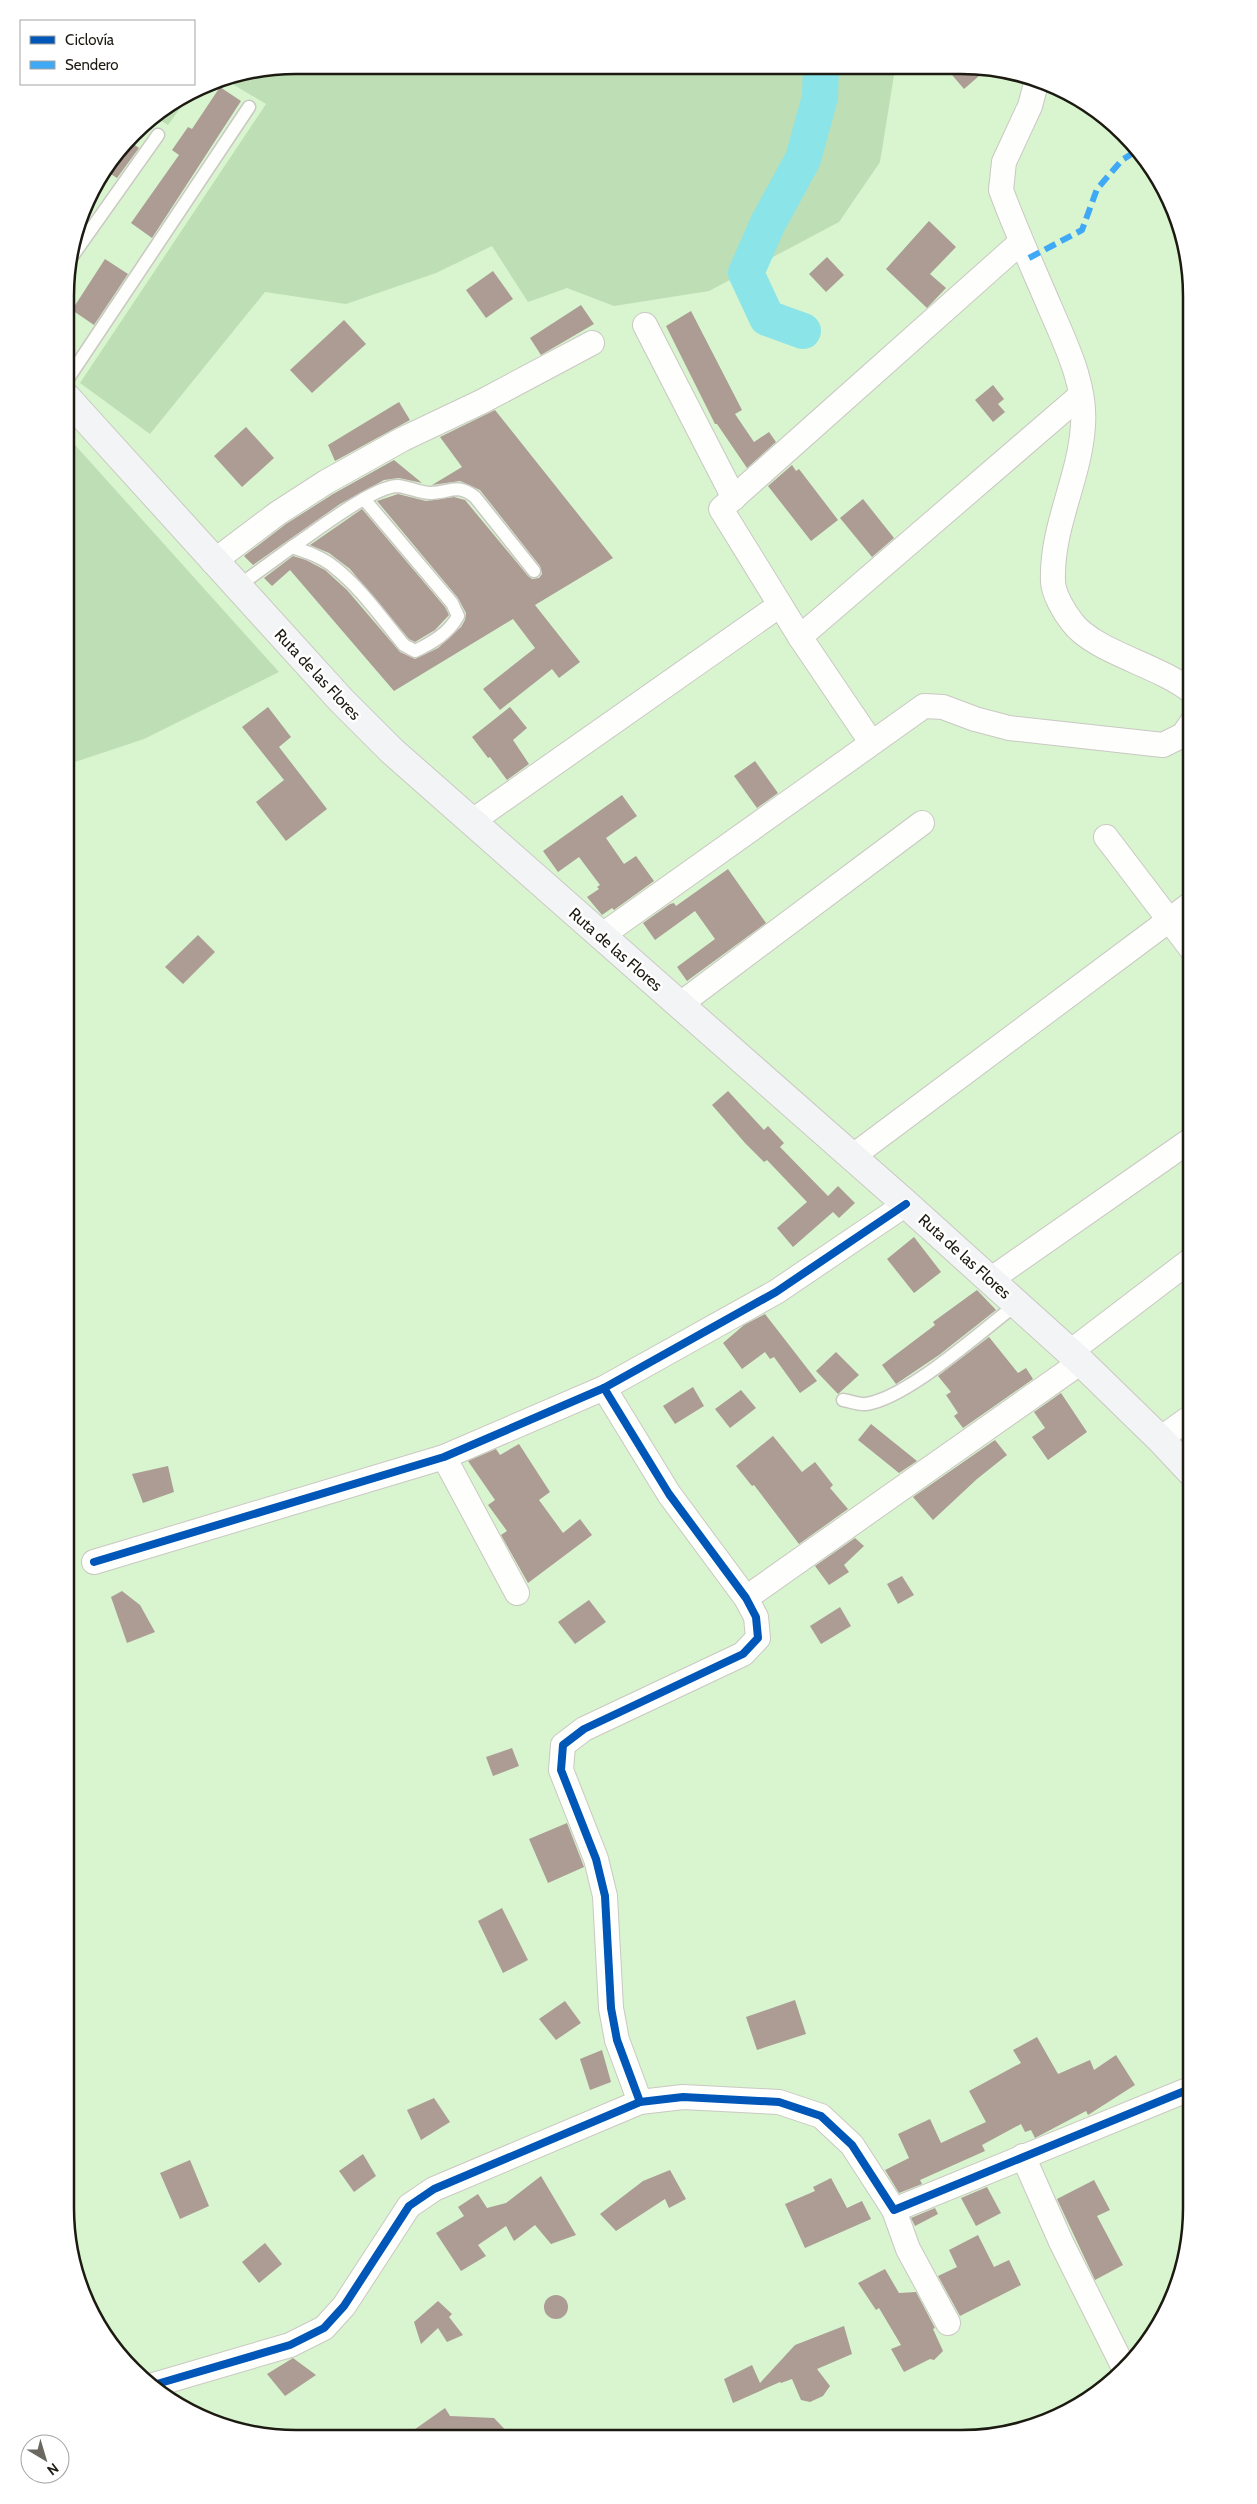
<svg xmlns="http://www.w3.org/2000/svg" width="1257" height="2504" viewBox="0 0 1257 2504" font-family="Cabin,sans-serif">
<rect width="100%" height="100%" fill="#faf8f3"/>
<polygon fill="#d8f5d0" points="296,65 1006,69 1064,89 1114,122 1153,168 1180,222 1192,296 1191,2224 1175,2296 1144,2349 1090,2400 1035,2427 961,2439 265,2437 194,2415 144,2382 104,2337 77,2282 65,2208 67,266 89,193 143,122 208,82"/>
<g fill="#bedeb5">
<polygon points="296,65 895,69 880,162 839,222 709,291 614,306 567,288 528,302 492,246 436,273 346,304 265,292 150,434 80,383 266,104 224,79"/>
<polygon points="191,93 168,125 153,116"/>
<polygon points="67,436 279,672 144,739 66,765"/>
</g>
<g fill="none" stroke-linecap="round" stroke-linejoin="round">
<polyline stroke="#8ae4e8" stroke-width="36" points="803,331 767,318 746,273 768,223 803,159 820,97 821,68"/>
</g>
<g fill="#ac9c93">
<polygon points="947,69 987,69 964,89"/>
<polygon points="220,87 241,101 152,238 131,223 179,155 172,150 188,127 192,129"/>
<polygon points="129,141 139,148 117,178 106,171"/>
<polygon points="929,221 956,247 930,274 946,288 927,308 886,269"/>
<polygon points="827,257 844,275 826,292 809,274"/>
<polygon points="105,259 128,274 94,325 72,310"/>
<polygon points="493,271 513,299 486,318 466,290"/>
<polygon points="581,305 594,324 541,355 530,338"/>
<polygon points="691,311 742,410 735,414 754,442 769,432 776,442 747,468 717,424 715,424 666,326"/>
<polygon points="344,320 366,344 312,393 290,370"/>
<polygon points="993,385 1004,399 998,404 1005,412 993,422 975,400"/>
<polygon points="399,402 410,420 335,461 328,445"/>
<polygon points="495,410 613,558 535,605 580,662 559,678 552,669 500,710 483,689 535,648 513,619 394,691 290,570 272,586 264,578 293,556 306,560 325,570 347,590 400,652 415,659 438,648 461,627 465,620 466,613 458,598 377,501 398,494 426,501 454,497 465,500 528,576 532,579 539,578 542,574 540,566 480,490 460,481 432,485 462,467 440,437"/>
<polygon points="246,427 274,458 242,487 214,456"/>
<polygon points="394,460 422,483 399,478 384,480 340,504 253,565 244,556 286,524 333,494"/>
<polygon points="792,465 796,471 799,469 838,520 811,541 768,486"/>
<polygon points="863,499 894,538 872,557 840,518"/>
<polygon points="362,509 445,607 449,615 435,630 415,642 409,639 350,569 329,553 310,545"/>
<polygon points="268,707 291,737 279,747 327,809 286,841 256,802 284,780 242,727"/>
<polygon points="510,707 527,728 513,740 529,764 507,780 490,757 488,758 472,737"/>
<polygon points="755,761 778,793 757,808 734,776"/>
<polygon points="622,795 637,816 606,838 624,864 636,856 654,881 614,910 612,908 602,915 587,897 599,889 597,887 600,885 579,857 558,872 543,851"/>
<polygon points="728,869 766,923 687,981 677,967 715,939 695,911 655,940 643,923 670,904 674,903 676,906"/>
<polygon points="198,935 215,952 183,984 165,967"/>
<polygon points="728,1091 764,1130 768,1126 784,1143 780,1147 828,1196 838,1186 855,1203 839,1218 833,1212 793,1247 777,1228 807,1202 767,1160 764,1162 745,1143 712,1105"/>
<polygon points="914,1237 941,1272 914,1293 887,1259"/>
<polygon points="977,1290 996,1310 939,1355 896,1384 882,1365 935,1325 933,1322"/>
<polygon points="765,1314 817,1381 800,1393 774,1357 770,1359 765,1352 742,1369 723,1343 744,1325"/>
<polygon points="989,1337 1018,1373 1026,1368 1033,1379 963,1428 954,1416 958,1413 946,1395 951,1392 938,1376"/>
<polygon points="836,1352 859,1375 838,1394 816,1371"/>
<polygon points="693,1387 704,1406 675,1424 663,1406"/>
<polygon points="741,1390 756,1408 730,1428 715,1409"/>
<polygon points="1061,1393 1087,1432 1048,1460 1032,1437 1045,1428 1034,1412"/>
<polygon points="871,1424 917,1461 899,1473 858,1440"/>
<polygon points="773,1436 802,1472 815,1462 833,1485 830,1488 848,1509 799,1544 754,1485 752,1486 736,1466"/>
<polygon points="995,1440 1007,1455 977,1479 933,1520 913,1497"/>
<polygon points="519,1444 550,1492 539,1500 563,1533 580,1519 592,1535 528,1583 501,1535 507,1531 488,1505 495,1500 468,1461 496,1449 500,1455"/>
<polygon points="168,1466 174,1492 143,1503 132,1474"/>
<polygon points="855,1538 864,1546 844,1565 849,1572 829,1585 815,1566"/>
<polygon points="902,1576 914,1595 898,1604 887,1584"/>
<polygon points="122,1591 140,1605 155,1632 127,1643 111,1597"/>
<polygon points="589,1600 606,1622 575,1644 558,1622"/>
<polygon points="840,1607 851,1626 821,1644 810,1626"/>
<polygon points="512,1748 519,1766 493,1776 486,1757"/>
<polygon points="567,1823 584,1867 548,1883 529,1839"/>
<polygon points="502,1908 528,1960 503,1973 478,1921"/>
<polygon points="795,2000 806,2034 757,2050 746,2017"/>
<polygon points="565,2001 581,2023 556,2040 539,2019"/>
<polygon points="1037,2037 1058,2074 1090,2060 1094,2070 1116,2055 1135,2085 1088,2115 1086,2111 1035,2138 1031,2130 1025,2132 1021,2124 982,2145 985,2151 920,2180 922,2184 899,2193 885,2170 909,2158 898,2134 930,2119 941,2143 986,2122 969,2091 1021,2063 1013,2050"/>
<polygon points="602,2050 611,2082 590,2090 580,2059"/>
<polygon points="434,2098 450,2122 421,2140 407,2110"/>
<polygon points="363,2154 376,2176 354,2192 339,2171"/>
<polygon points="190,2160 209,2206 180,2219 160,2173"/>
<polygon points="670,2170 686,2199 669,2208 665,2199 616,2231 600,2214 643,2181"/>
<polygon points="541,2176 576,2235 551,2244 535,2225 514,2241 506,2226 478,2245 486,2256 461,2271 436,2233 464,2216 458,2207 478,2194 487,2208 506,2203"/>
<polygon points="831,2178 847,2208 862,2201 871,2219 805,2248 785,2204 815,2191 813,2187"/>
<polygon points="1094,2180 1110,2210 1097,2216 1123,2265 1095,2280 1057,2199"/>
<polygon points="987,2187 1001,2213 976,2226 961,2198"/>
<polygon points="935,2208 938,2214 915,2226 911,2218"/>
<polygon points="978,2235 994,2267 1009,2260 1021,2285 960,2316 938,2276 957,2267 949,2250"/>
<polygon points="265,2243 282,2264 259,2283 242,2262"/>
<polygon points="885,2269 899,2293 916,2292 935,2328 933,2329 943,2351 934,2360 930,2359 904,2372 891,2349 901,2345 879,2308 876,2310 858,2283"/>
<circle cx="556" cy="2307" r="12"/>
<polygon points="438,2301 452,2314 449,2317 463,2335 447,2342 438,2328 421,2344 414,2322"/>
<polygon points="844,2326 852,2354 817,2369 830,2386 823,2396 810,2402 801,2400 792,2379 781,2383 780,2382 733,2403 724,2379 752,2365 760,2383 795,2345"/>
<polygon points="293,2358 316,2375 285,2396 267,2374"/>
<polygon points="445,2408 450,2416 494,2418 513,2438 404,2437"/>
</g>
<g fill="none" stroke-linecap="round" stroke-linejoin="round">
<defs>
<g id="service">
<polyline points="68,262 158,135"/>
<polyline points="67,380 249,107"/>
<path d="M292,547C315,532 373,486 398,486C409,487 419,493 431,493C451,492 457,483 475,497L534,571"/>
<path d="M237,587L292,547C307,552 322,557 334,567C361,588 382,619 404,645L415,651C432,643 449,633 458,616L452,603L364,499"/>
<path d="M843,1400C850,1401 859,1405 866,1404C908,1398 981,1331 1017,1304"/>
</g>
<g id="minor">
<path d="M1037,80L1030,106L1004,162L1001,190C1016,231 1034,270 1051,310C1066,345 1086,385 1083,425C1080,478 1051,527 1053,581C1053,593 1064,612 1072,622C1094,652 1159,665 1192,692"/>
<polyline points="645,325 734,498"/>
<polyline points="213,562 278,513 326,482 403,439 483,401 592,343"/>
<polyline points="800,637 721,509 1021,242"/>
<polyline points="871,742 800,637 1081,395"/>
<polyline points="471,822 780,605"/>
<polyline points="1106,837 1192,950"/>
<polyline points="601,936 924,706 943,707 975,719 1009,728 1163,745 1183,735 1192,722"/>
<polyline points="679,1005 922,823"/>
<polyline points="853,1156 1192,903"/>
<polyline points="990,1280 1192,1139"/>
<polyline points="1070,1352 1192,1259"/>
<polyline points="604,1388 669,1494 746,1598 756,1617 758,1638 743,1654 584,1729 563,1745 561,1770 596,1859 605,1896 611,2008 617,2040 640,2102"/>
<polyline points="1160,1439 1192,1416"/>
<polyline points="444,1457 517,1593"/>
<polyline points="94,1562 444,1457 604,1388 776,1292 906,1204"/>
<polyline points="746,1598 1081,1362"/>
<polyline points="1023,2156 1061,2242 1124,2368"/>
<polyline points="894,2210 908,2249 948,2323"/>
<polyline points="150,2386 290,2345 324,2328 344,2306 409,2206 434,2189 640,2102 683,2097 779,2102 821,2116 852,2145 894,2210 1192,2088"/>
</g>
<polyline id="secondary" points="67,398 341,700 392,751 906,1204 1081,1362 1160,1439 1192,1473"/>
</defs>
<use href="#service" stroke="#cac8c2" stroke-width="15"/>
<use href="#minor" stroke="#cac8c2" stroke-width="26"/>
<use href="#secondary" stroke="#cac8c2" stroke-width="30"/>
<use href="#service" stroke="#fefefd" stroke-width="12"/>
<use href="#minor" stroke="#fefefd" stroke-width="24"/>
<use href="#secondary" stroke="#f3f4f5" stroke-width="28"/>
<polyline stroke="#3fa9f5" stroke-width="6" stroke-dasharray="12 6" stroke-linecap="butt" points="1029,258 1082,230 1097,189 1122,160 1138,150"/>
<defs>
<g id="cycleway">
<polyline points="604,1388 669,1494 746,1598 756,1617 758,1638 743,1654 584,1729 563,1745 561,1770 596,1859 605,1896 611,2008 617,2040 640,2102"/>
<polyline points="94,1562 444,1457 604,1388 776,1292 906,1204"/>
<polyline points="150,2386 290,2345 324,2328 344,2306 409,2206 434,2189 640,2102 683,2097 779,2102 821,2116 852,2145 894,2210 1192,2088"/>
</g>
</defs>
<use href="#cycleway" stroke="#fff" stroke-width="11"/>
<use href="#cycleway" stroke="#0057b8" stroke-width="8"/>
</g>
<g text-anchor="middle" stroke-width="5" stroke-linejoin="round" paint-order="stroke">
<g font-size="16" fill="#1d1a12" stroke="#fff">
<text transform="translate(318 674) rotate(47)" y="6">Ruta de las Flores</text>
<text transform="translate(616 949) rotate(41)" y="6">Ruta de las Flores</text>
<text transform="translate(965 1256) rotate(42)" y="6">Ruta de las Flores</text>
</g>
</g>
<path d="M0 0H1257V2504H0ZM296 74H961A222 222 0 0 1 1183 296V2208A222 222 0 0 1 961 2430H296A222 222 0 0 1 74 2208V296A222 222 0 0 1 296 74Z" fill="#fff" fill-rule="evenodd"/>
<path fill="none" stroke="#1d1a12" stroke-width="2.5" d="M296 74H961A222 222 0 0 1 1183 296V2208A222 222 0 0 1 961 2430H296A222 222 0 0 1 74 2208V296A222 222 0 0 1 296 74Z"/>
<rect x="20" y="20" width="175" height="65" fill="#ffffff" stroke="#a5a3a0"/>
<rect x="30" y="36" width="25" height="8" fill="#0057b8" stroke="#a5a3a0"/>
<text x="65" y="45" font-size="15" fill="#1d1a12">Ciclovía</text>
<rect x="30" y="61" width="25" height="8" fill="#3fa9f5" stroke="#a5a3a0"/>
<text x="65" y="70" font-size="15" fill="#1d1a12">Sendero</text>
<g transform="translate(45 2459) rotate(142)"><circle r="24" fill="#ffffff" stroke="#a5a3a0"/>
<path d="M0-4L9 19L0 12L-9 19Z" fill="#6a6861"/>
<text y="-8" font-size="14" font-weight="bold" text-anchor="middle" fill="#1d1a12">N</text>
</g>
</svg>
